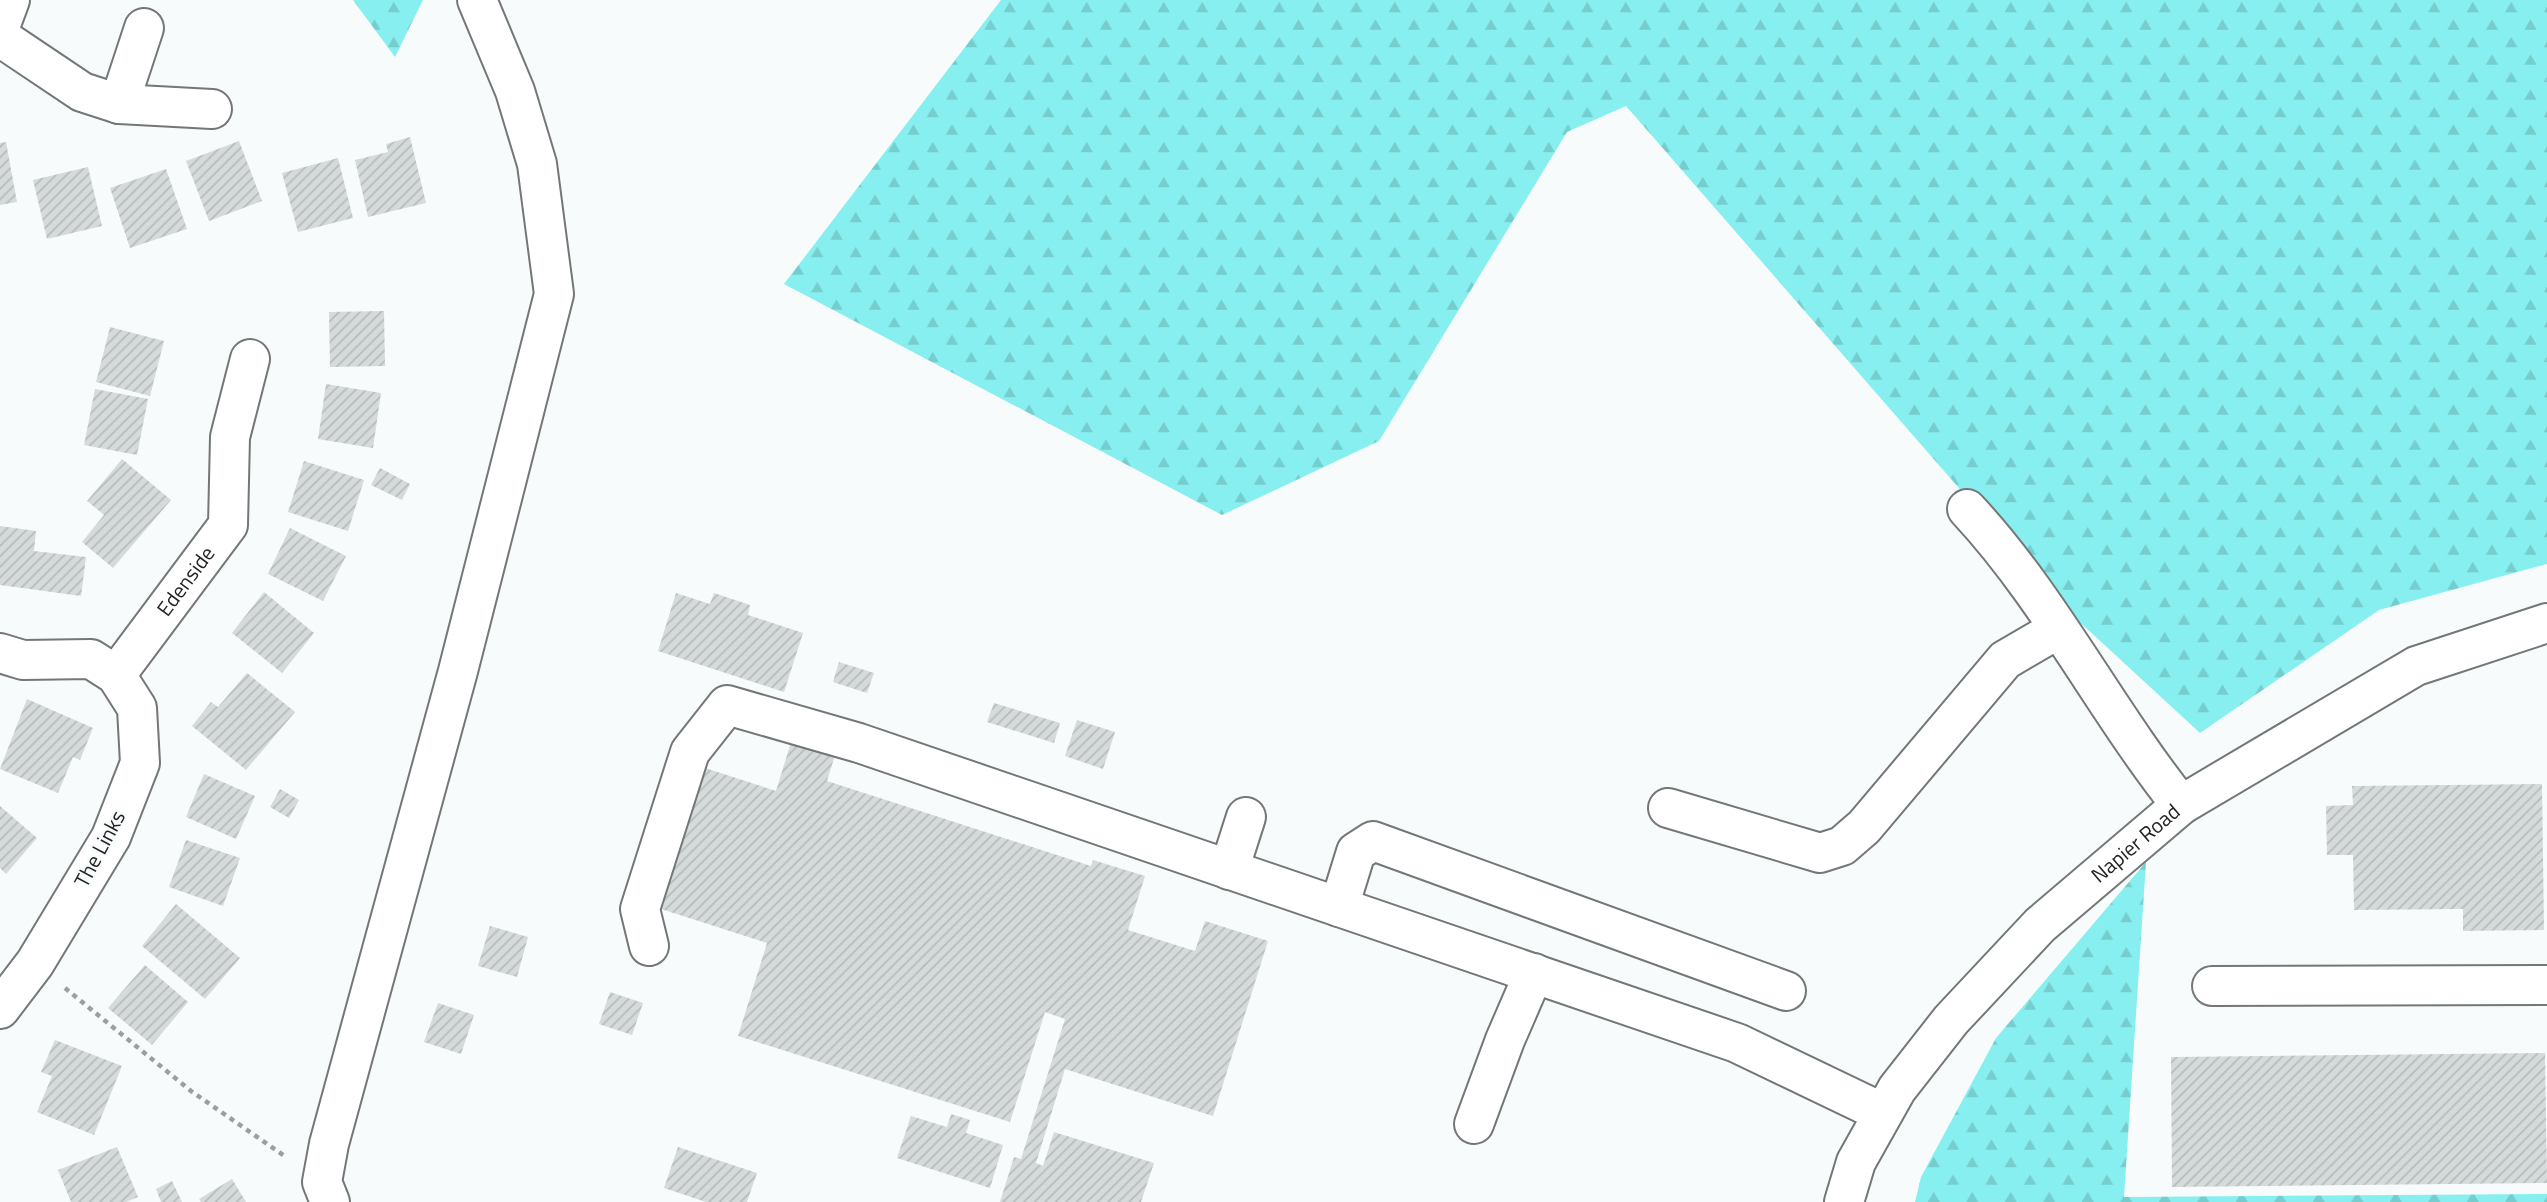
<svg xmlns="http://www.w3.org/2000/svg" width="2547" height="1202" viewBox="0 0 2547 1202" font-family="'Titillium Web',sans-serif">
<defs>
<pattern id="forest-firs" width="22" height="20" patternUnits="userSpaceOnUse" patternTransform="scale(1.75)"><rect width="22" height="20" fill="#88eff1"/><path d="M5 1l3.5 6h-7zM16 11l3.5 6h-7z" fill="#75cdce"/></pattern>
<pattern id="building-hatch" width="6" height="6" patternUnits="userSpaceOnUse" patternTransform="scale(1.75)"><rect width="6" height="6" fill="#d5dada"/><path d="M-1 1l2-2M0 6l6-6M5 7l2-2" fill="none" stroke="#b7bbbb"/></pattern>
</defs>
<rect width="100%" height="100%" fill="#f7fbfb"/>
<g fill="url(#forest-firs)">
<polygon points="353,0 423,0 395,57"/>
<polygon points="1001,0 2547,0 2547,564 2379,610 2200,733 2060,604 1626,106 1567,132 1379,441 1222,515 784,284"/>
<polygon points="2146,862 2124,1197 2547,1194 2547,1202 1915,1202 1921,1177 1996,1038"/>
</g>
<g fill="url(#building-hatch)">
<polygon points="410,137 426,203 368,217 355,160 388,152 386,144"/>
<polygon points="239,141 262,201 209,221 186,161"/>
<polygon points="6,142 17,202 0,205 0,143"/>
<polygon points="338,158 353,218 298,232 282,173"/>
<polygon points="88,167 102,226 47,239 33,180"/>
<polygon points="166,169 187,229 130,248 110,188"/>
<polygon points="384,311 385,366 330,367 329,312"/>
<polygon points="110,327 164,341 150,396 96,382"/>
<polygon points="326,384 381,393 373,448 318,439"/>
<polygon points="95,389 148,399 137,455 84,445"/>
<polygon points="122,459 171,500 113,568 82,542 104,515 87,501"/>
<polygon points="304,461 364,480 348,531 288,512"/>
<polygon points="380,468 410,484 402,500 371,485"/>
<polygon points="0,526 36,531 34,551 86,557 81,596 0,585"/>
<polygon points="290,528 346,556 323,601 268,574"/>
<polygon points="264,592 314,633 282,673 232,633"/>
<polygon points="676,593 710,604 714,593 750,605 748,615 803,633 784,692 658,651"/>
<polygon points="839,662 874,673 867,693 833,682"/>
<polygon points="247,673 295,712 246,770 192,726 211,702 218,707"/>
<polygon points="27,699 93,728 80,760 73,757 58,793 0,769"/>
<polygon points="994,703 1060,723 1054,743 987,722"/>
<polygon points="1077,720 1115,732 1103,769 1065,756"/>
<polygon points="792,739 836,752 827,781 1091,866 1093,860 1145,876 1128,930 1195,951 1205,921 1268,941 1213,1116 1065,1069 1036,1163 1043,1166 1054,1132 1154,1163 1141,1202 1000,1202 1014,1157 1021,1159 1065,1019 1045,1012 1010,1122 738,1036 767,943 661,909 705,768 776,791"/>
<polygon points="204,774 255,796 236,839 186,817"/>
<polygon points="2542,784 2544,930 2463,931 2463,909 2354,910 2353,855 2327,855 2326,806 2353,805 2352,786"/>
<polygon points="280,789 299,800 289,818 270,807"/>
<polygon points="0,806 37,838 6,874 0,868"/>
<polygon points="186,840 240,858 223,906 169,887"/>
<polygon points="176,904 240,958 205,999 142,946"/>
<polygon points="490,926 528,937 517,977 478,966"/>
<polygon points="145,965 188,1002 152,1045 108,1008"/>
<polygon points="610,992 643,1003 632,1035 599,1024"/>
<polygon points="438,1003 474,1015 461,1054 424,1042"/>
<polygon points="55,1040 122,1066 94,1135 37,1112 52,1076 41,1072"/>
<polygon points="2545,1053 2547,1183 2172,1187 2171,1057"/>
<polygon points="951,1114 970,1120 966,1133 1003,1145 990,1188 897,1158 911,1116 947,1127"/>
<polygon points="117,1147 138,1197 126,1202 71,1202 58,1170"/>
<polygon points="678,1147 757,1173 747,1202 706,1202 664,1188"/>
<polygon points="232,1179 246,1202 201,1202 199,1199"/>
<polygon points="172,1181 182,1202 161,1202 156,1189"/>
</g>
<g fill="none" stroke-linecap="round" stroke-linejoin="round">
<defs>
<g id="minor">
<polyline points="0,27 10,0"/>
<polyline points="0,37 82,92 119,104 212,109"/>
<polyline points="119,104 144,28"/>
<path d="M1967,509C2050,598 2105,710 2181,805"/>
<polyline points="0,653 23,660 91,659 116,675 137,708 140,763 111,837 35,963 0,1009"/>
<path id="s1" d="M116,675L228,525L230,437L250,359"/>
<polyline points="1668,808 1820,853 1842,846 1864,827 2005,660 2058,629"/>
<polyline points="1229,870 1246,817"/>
<polyline points="1339,907 1356,852 1373,841 1786,991"/>
<polyline points="649,946 640,909 690,752 727,705 859,743 1737,1043 1883,1113"/>
<polyline points="2212,986 2547,985"/>
<polyline points="1474,1124 1505,1040 1534,973"/>
<polyline points="330,1202 322,1182 329,1144 458,671 554,294 537,164 515,91 477,0"/>
<path id="s2" d="M1844,1202L1856,1162L1897,1089L1951,1020L2040,925L2181,805L2416,666L2547,623"/>
</g>
</defs>
<use href="#minor" stroke="#737777" stroke-width="42"/>
<polyline stroke="#9b9f9f" stroke-width="4.5" stroke-dasharray="5 5" stroke-linecap="butt" points="65,988 191,1091 286,1157"/>
<use href="#minor" stroke="#fff" stroke-width="38"/>
</g>
<g text-anchor="middle" stroke-width="5" stroke-linejoin="round" paint-order="stroke">
<g font-size="21" fill="#222424" stroke="#f7fbfb">
<text dy="7" stroke="none"><textPath href="#s1" startOffset="117">Edenside</textPath></text>
<text dy="7" stroke="none"><textPath href="#s2" startOffset="469">Napier Road</textPath></text>
<text transform="translate(100 849) rotate(-62)" y="7">The Links</text>
</g>
</g>
</svg>
